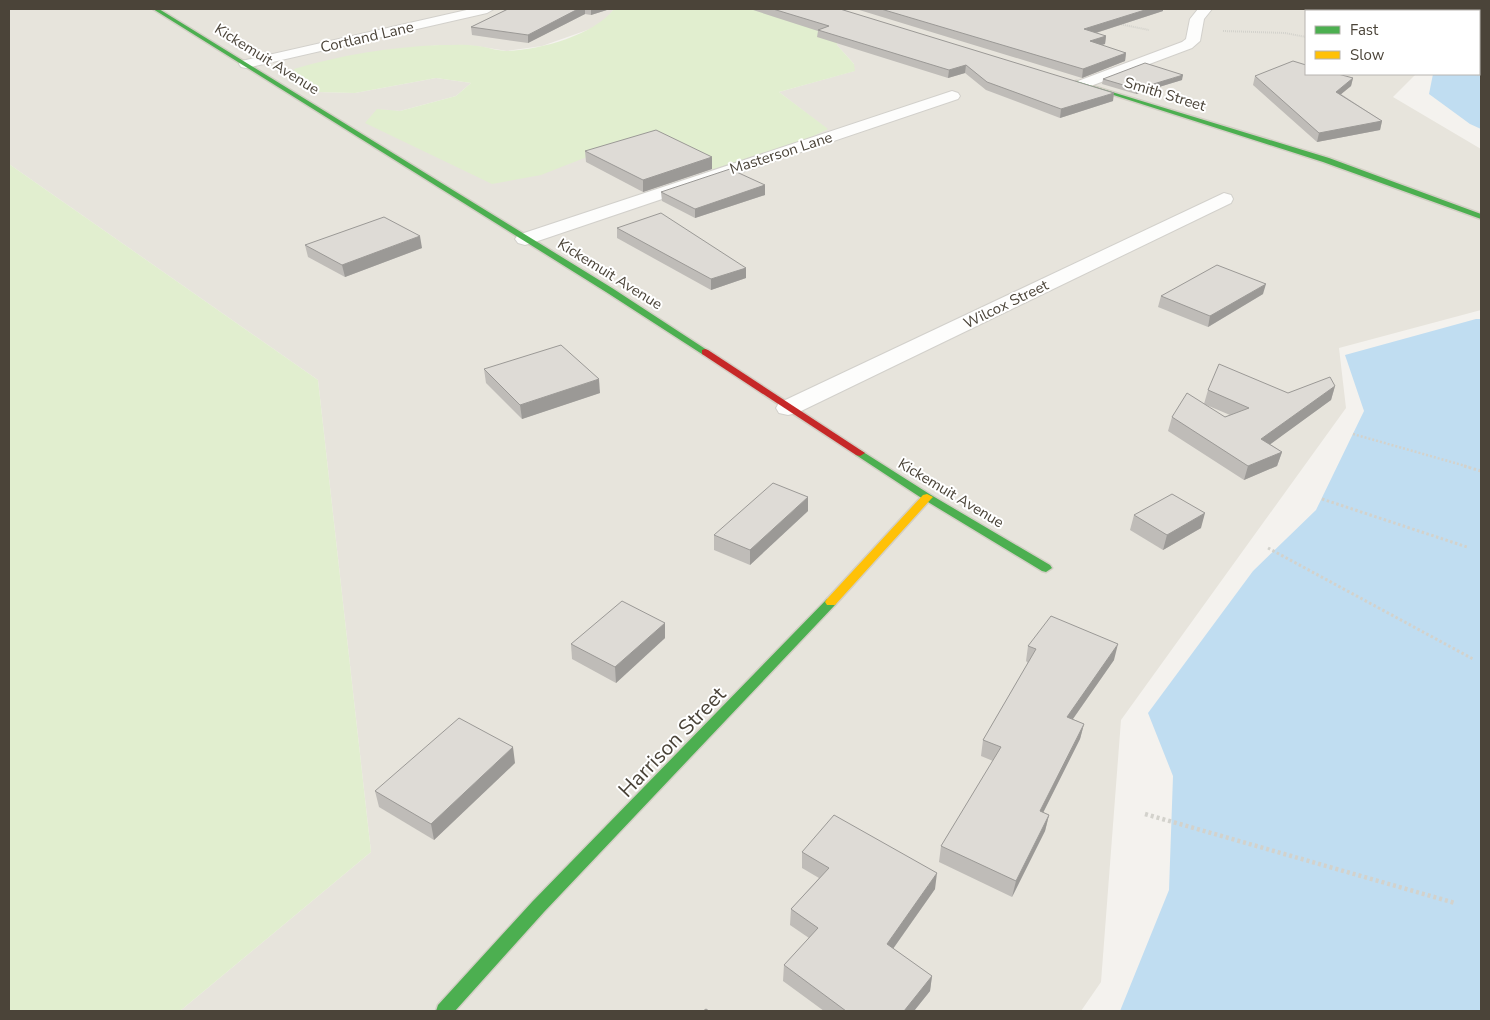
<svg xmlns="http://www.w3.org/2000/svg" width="1490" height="1020" viewBox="0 0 1490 1020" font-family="'Nunito Sans',sans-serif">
<rect width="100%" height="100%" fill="#f4f2ee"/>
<polygon fill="#e7e4dc" points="9,9 614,9 607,18 593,28 542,46 507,51 476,46 440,45 403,49 298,81 316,92 355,93 436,78 471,83 456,96 400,111 377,109 643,135 827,129 779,92 854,71 854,64 837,45 840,22 798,9 1481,9 1481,36 1479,37 1479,11 1306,11 1306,74 1416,74 1393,97 1481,149 1481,310 1339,348 1346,408 1121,720 1101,982 1081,1011 180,1011 371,852 318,380 9,164"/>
<g fill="#e1eecf">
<path d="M614,9H798L840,22L837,45L854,64L855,71L779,92L828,129L797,144L718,172L643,135L541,175L492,184L365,123L377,109L400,111L456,96L471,83L436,78L355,93L316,92L298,81L294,69C340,55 391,47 440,45C452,45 465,44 478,46C487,47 498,51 507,51C540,50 594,35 614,9Z"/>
<polygon points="9,164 318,380 371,852 180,1011 9,1011"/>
</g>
<g fill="#c0ddf1">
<polygon points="1481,43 1481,129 1470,124 1429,94 1433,74 1479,74 1479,44"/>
<polygon points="1476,319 1481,319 1481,1011 1120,1011 1169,890 1173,776 1148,713 1253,571 1316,510 1364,411 1345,355"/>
</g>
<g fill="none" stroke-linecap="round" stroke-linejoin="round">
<defs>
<g id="street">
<polygon points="471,9 494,9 487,13 246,68 241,67 239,64 241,61 246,60"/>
<polygon points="1198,9 1212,9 1204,19 1200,41 1192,48 1088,87 1078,87 1075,84 1078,81 1182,42 1186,39 1190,19"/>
<polygon points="952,91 958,93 960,96 958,99 532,243 525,245 518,243 515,239 518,235"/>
<polygon points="1224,193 1231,195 1233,199 1231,203 797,413 788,415 779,413 776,408 779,403"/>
</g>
<g id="fast">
<polygon points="153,9 159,9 612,288 710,352 705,355 702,354 606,292"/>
<polygon points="1076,81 1329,158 1481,214 1481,219 1323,162 1076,83"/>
<polygon points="860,450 931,495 1050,565 1052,568 1046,572 1042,571 923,499 856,455 855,453"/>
<polygon points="831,598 837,602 835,605 544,912 455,1011 436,1011 438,1005 532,902 827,599"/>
</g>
<polygon id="slow" points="927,494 933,497 931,499 835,605 827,605 825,602 827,599 923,495"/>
<polygon id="jam" points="705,349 708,350 865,453 860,456 856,455 702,354 702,350"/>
</defs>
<use href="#street" stroke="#d2d0cb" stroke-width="2"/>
<use href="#fast" stroke="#d3cfc5" stroke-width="3"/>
<use href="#slow" stroke="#d3cfc5" stroke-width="3"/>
<use href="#jam" stroke="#d3cfc5" stroke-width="3"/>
<g stroke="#d3d2cc" stroke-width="2" stroke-dasharray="1 1" stroke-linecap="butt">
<polyline points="1119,24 1149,30"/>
<polyline points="1223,31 1285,33 1306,37"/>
<polyline points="1473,74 1481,75"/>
</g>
<polyline stroke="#d3d2cc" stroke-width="2.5" stroke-dasharray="2 2" stroke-linecap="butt" points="1353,434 1469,467"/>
<g stroke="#d3d2cc" stroke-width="3" stroke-dasharray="2.5 2.5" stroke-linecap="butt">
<polyline points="1464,466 1481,471"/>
<polyline points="1322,499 1467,547"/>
<polyline points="1268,548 1473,659"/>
</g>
<polyline stroke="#d3d2cc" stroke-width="4.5" stroke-dasharray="3 3" stroke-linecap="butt" points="1145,814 1455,903"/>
<use href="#street" fill="#fdfdfc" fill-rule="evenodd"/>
<use href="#fast" fill="#4caf50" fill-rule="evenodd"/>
<use href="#slow" fill="#ffc107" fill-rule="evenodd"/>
<use href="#jam" fill="#c62828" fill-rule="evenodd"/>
</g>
<g fill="#bfbcb8">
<polygon points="508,9 610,9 591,15 585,14 528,43 472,35 471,27"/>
<polygon points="750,9 840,9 1113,101 1060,118 986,90 965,73 948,78 817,37 818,31"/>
<polygon points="856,9 1163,9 1163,11 1096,33 1106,36 1105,44 1101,45 1126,53 1125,61 1082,78"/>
<polygon points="1255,76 1353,78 1351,86 1341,94 1382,121 1380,130 1317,142 1253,85"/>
<polygon points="1103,79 1182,80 1136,94 1102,84"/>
<polygon points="585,151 712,157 712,169 643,192 586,162"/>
<polygon points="765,185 765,195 695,218 662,201 661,192"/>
<polygon points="617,228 746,268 746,278 711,290 617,238"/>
<polygon points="305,245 422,248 345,277 308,257"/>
<polygon points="1263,294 1208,327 1158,307 1161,296"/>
<polygon points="484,369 600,393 522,419 486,383"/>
<polygon points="1335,386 1331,400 1270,444 1282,452 1277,466 1244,480 1168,431 1172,417 1225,417 1230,415 1204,404 1208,390 1288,393"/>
<polygon points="808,511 750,565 714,550 714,535"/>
<polygon points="1134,515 1201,528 1163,550 1130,530"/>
<polygon points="665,623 665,638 616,683 572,659 571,644"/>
<polygon points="1028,646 1114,660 1073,719 1084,724 1080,739 1043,812 1049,815 1045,831 1012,897 939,862 941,846 993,761 981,756 983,740 1028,663 1026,661"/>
<polygon points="515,763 434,840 379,807 375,791"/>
<polygon points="802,852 935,889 893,949 932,976 930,991 914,1011 824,1011 783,981 784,965 809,938 790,925 791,909 819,878 802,868"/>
</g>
<g fill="#9b9996">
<polygon points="578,9 585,9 585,14 528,43 528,35"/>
<polygon points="591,9 610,9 591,15"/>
<polygon points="1148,9 1163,9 1163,11 1083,37 1084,29"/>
<polygon points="1106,36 1105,44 1088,49 1090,41"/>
<polygon points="1126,53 1125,61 1082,78 1083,69"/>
<polygon points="966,65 965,73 948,78 949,70"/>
<polygon points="1183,75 1182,80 1136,94 1137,89"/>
<polygon points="1353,78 1351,86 1334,100 1336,92"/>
<polygon points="1114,93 1113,101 1060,118 1061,109"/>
<polygon points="1382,121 1380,130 1317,142 1319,133"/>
<polygon points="712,157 712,169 643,192 643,180"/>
<polygon points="765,185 765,195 695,218 695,209"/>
<polygon points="420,236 422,248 345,277 342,265"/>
<polygon points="746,268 746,278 711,290 711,279"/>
<polygon points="1266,284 1263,294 1208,327 1210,316"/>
<polygon points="599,379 600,393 522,419 520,405"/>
<polygon points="1335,386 1331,400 1257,454 1261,439"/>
<polygon points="1282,452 1277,466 1244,480 1248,466"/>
<polygon points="808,497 808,511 750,565 750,550"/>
<polygon points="1205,513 1201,528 1163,550 1167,535"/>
<polygon points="665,623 665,638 616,683 615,667"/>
<polygon points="1118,644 1114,660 1063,733 1067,717"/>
<polygon points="1084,724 1080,739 1036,827 1040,811"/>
<polygon points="513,747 515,763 434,840 431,824"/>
<polygon points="1049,815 1045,831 1012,897 1016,881"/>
<polygon points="937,873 935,889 885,960 887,944"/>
<polygon points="932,976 930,991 914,1011 904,1011"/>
</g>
<g fill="#dedbd6" stroke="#9b9996">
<polygon points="508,9 578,9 528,35 471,27"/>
<polygon points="773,9 840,9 1114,93 1061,109 987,82 966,65 949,70 818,30 829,26"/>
<polygon points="881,9 1148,9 1084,29 1106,36 1090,41 1126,53 1083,69"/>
<polygon points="1293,61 1306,65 1306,74 1338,74 1353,78 1336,92 1382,121 1319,133 1255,76"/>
<polygon points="1145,63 1183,75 1137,89 1103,79"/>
<polygon points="656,130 712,157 643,180 585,151"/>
<polygon points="730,169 765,185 695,209 661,192"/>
<polygon points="661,213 746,268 711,279 617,228"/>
<polygon points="384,217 420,236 342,265 305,245"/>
<polygon points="1217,265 1266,284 1210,316 1161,296"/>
<polygon points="561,345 599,379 520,405 484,369"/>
<polygon points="1219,364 1288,393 1330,377 1335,386 1261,439 1282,452 1248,466 1172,417 1187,393 1225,417 1249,408 1208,390"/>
<polygon points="773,483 808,497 750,550 714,535"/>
<polygon points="1172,494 1205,513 1167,535 1134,515"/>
<polygon points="622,601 665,623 615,667 571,644"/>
<polygon points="1051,616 1118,644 1067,717 1084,724 1040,811 1049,815 1016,881 941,846 1001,747 983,740 1036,649 1028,646"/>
<polygon points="459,718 513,747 431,824 375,791"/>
<polygon points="834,815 937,873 887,944 932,976 904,1011 846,1011 784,965 818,928 791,909 829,868 802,852"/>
<polygon points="706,1009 709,1011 703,1011"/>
</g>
<g text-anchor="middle" stroke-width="4" stroke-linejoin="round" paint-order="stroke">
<g font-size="15" fill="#4b4439" stroke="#fff">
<text transform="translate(367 37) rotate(-13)" y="5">Cortland Lane</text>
<text transform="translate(267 59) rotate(32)" y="5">Kickemuit Avenue</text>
<text transform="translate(1165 94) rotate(17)" y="5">Smith Street</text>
<text transform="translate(781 153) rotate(-18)" y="5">Masterson Lane</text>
<text transform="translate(610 274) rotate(32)" y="5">Kickemuit Avenue</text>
<text transform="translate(1006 304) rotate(-26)" y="5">Wilcox Street</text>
<text transform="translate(951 493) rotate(31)" y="5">Kickemuit Avenue</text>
</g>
<g font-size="21" fill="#4b4439" stroke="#fff">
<text transform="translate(672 742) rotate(-46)" y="7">Harrison Street</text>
</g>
</g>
<rect width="1490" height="1020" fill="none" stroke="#4b4439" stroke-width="20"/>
<rect x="1305" y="10" width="175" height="65" fill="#ffffff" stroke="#b7b4b0"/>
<rect x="1315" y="26" width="25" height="8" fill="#4caf50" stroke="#b7b4b0"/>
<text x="1350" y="35" font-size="15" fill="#4b4439">Fast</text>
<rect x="1315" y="51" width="25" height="8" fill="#ffc107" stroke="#b7b4b0"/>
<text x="1350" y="60" font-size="15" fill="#4b4439">Slow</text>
</svg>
